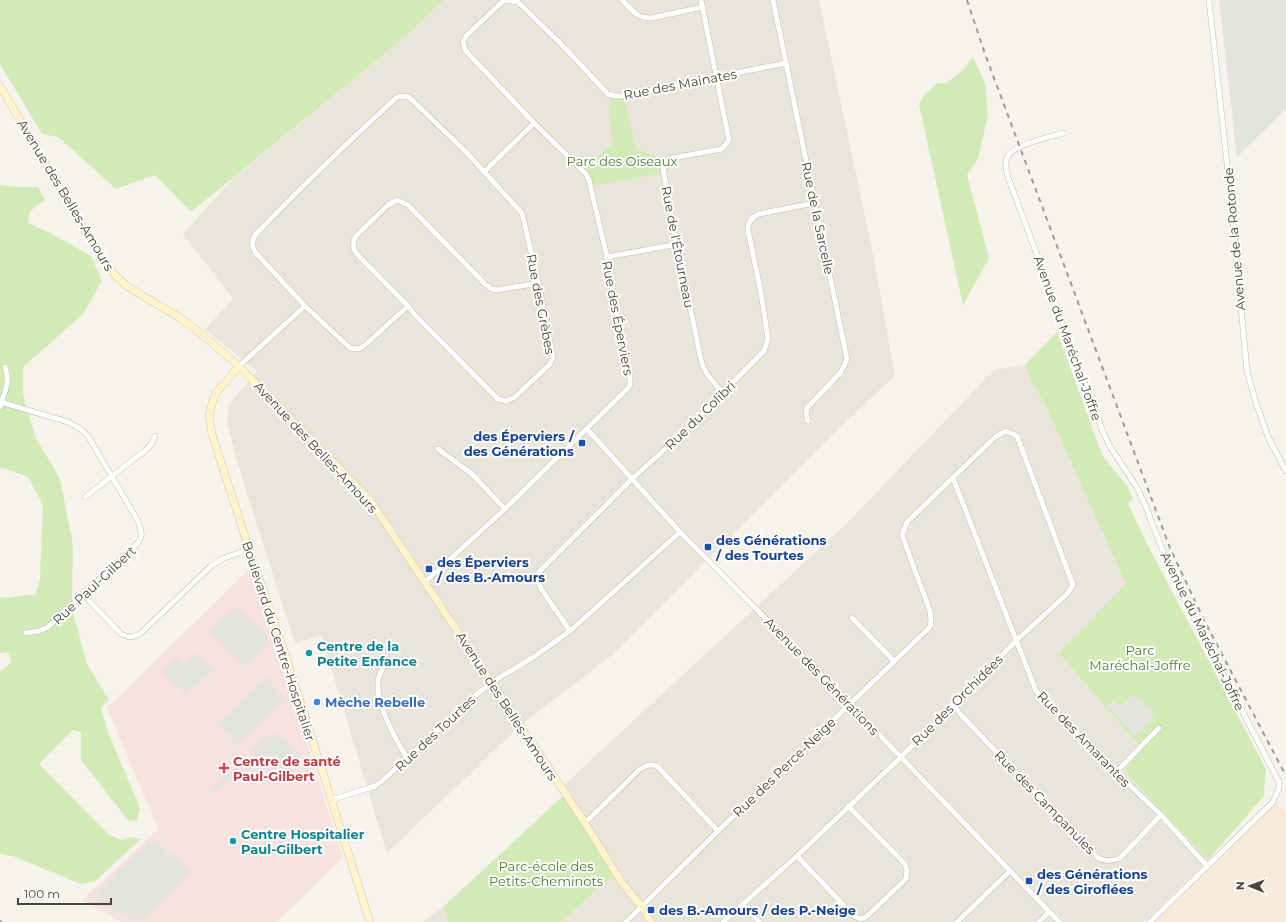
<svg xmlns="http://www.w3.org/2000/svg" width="1286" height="922" viewBox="0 0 1286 922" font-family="Montserrat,sans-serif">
<rect width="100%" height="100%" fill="#f6f3ec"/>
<g fill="#eae5da">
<polygon points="444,0 819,0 873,254 895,376 845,422 612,655 523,723 387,853 321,635 295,644 238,465 227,421 229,404 257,371 205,329 233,299 183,234 234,178 398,43"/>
<polygon points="1025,365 1034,387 1045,404 1127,584 1059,653 1142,749 1124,771 1208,860 1144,922 561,922 616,873 588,823 564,785 847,523 994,370"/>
<polygon points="443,907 448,922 423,922"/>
</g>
<polygon fill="#f7ead8" points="1273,802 1286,811 1286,922 1149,922"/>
<polygon fill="#f6e3e0" points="251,567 343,858 277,922 121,922 82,900 158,829 107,708"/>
<g fill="#d2eab5">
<polygon points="0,0 444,0 398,43 191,212 155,175 116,189 58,137 42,134 0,64"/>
<polygon points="973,57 985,83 988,115 978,159 967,175 989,258 963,305 919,104 925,94 938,83 947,83 965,68"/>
<polygon points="611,96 624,96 636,149 668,161 664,173 591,186 583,171 612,144 609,110"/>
<polygon points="0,185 16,187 38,187 45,200 30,211 28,223 50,233 91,256 102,281 83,314 23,367 23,395 35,436 60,479 73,545 72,609 87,664 109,700 101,708 108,732 140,808 137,821 128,820 81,760 81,732 73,730 39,764 108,834 121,840 130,837 141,839 95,881 81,884 13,856 0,854 0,672 12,662 8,652 0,653 0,597 8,598 26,595 35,595 40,579 43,505 28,477 0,467"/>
<polygon points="1057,332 1102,455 1128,487 1133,500 1128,503 1146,542 1266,769 1264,796 1208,860 1124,771 1142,749 1059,653 1126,584 1045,404 1034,387 1025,365"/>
<polygon points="565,794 616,873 561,922 448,922 443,907"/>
</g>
<g fill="#e5e3e0">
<polygon points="1219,0 1286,0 1286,109 1237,157"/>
<polygon points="236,606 267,635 269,645 245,667 209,631"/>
<polygon points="195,653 214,670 186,694 161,672 175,658 182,665"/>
<polygon points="266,676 285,699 238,747 218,723"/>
<polygon points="1134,694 1155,715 1136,736 1107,706 1114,700 1121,706"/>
<polygon points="278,732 302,757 291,770 293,773 280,786 249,754 266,737"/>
<polygon points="238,764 241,767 215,793 211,790"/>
<polygon points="156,840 168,853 171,851 191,874 141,921 137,918 134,921 95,900 98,897 95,893 149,841 152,844"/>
</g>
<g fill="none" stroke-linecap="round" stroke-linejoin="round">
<defs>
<g id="street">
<path d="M622,0C632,10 636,18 651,18L703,7"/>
<polyline points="701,0 729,140 722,149 672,158 668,161 663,168 672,222 702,364 707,374 723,394"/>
<polyline points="773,0 847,359 841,372 807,408 806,414 808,421"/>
<polyline points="1209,0 1231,200 1247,371 1255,400 1268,437 1286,471"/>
<path d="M1063,133C1050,137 1015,144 1008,156C1004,162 1006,170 1008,177L1103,432L1111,448L1136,486L1146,507L1173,577L1279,782V788L1273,802L1150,922"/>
<polyline points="484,172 534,123"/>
<polyline points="607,257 678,244"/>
<path d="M408,306L365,345L359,349L350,348L305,306L255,252C251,246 252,240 256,234C301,187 348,142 396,98L400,96L409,97L465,151L522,213L537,277L553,357L550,364L515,397L506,401L498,399L414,314L408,306L357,254C352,248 352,243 356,236L388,205L397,200L408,205L486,285L492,289L497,290L538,283"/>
<polyline points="239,366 305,306"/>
<path d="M0,402L68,422L79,428L88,436L138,521C142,533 144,536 135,546L48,627L39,631L26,633"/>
<path d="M0,407C4,394 11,380 5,367"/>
<polyline points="587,429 680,532 850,704 1059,922"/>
<polyline points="438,449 472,474 505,509"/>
<polyline points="953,478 1036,691 1116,772 1161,815 1207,866"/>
<polyline points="85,497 147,449 152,443 155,436"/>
<polyline points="425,582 505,509 628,388 630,384 630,378 619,325 607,257 589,180 586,174 534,123 465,50 463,42 466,36 502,2 506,0 518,2 562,45 608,94 615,96 621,96 786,63"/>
<path d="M83,594L120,633C128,638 133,638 141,633L212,565L222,559L249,549"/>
<polyline points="852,618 894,661"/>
<path d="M570,631L540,587L538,574L540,571L632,479L685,431L764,351L768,339L761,293L748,230C748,222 751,217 759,214L814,203"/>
<path d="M383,668C381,673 378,677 378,683C376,705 396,740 407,758"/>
<path d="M952,704L962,716L1098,858C1106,862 1112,861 1120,858L1161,815"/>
<polyline points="1116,772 1159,728"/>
<polyline points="331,800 375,786 382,781 477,694 492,682 535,656 570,631 680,532"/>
<path d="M585,823L639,770C646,765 650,764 657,766L718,831"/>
<polyline points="797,856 854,916 861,919 867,916 906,879 907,871 905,864 848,806"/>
<polyline points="743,905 759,922"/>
<polyline points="626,922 718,831 930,627 931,620 930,611 902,535 907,522 995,437 1006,431 1017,436 1073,585 1067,594 1017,640 901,757 797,856 723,922"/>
<polyline points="957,922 1010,871"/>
<polyline points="1039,922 1049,912"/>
</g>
<g id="secondary">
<polyline points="0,86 96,249 114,274 128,287 177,316 193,327 239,366 370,500 585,823 622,883 642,907 651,922"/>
<polyline points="239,366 215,394 209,415 212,434 249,549 283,647 370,922"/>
</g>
</defs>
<use href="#street" stroke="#c2bbae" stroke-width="6"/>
<use href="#secondary" stroke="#d6c79b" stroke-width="8"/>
<use href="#street" stroke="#fff" stroke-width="5"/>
<use href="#secondary" stroke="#fff3cd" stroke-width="7"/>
<g stroke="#9a9a9a" stroke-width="2" stroke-dasharray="5 5" stroke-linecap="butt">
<polyline points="967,0 985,54 1170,548 1204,620 1286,776"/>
<polyline points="0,921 2,922"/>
</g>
</g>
<g fill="#1a4fb4" stroke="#fff" stroke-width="1.5">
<rect x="578" y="439" width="8" height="8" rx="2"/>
<rect x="704" y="543" width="8" height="8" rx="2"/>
<rect x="425" y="565" width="8" height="8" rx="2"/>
<rect x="1025" y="877" width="8" height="8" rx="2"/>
<rect x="647" y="906" width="8" height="8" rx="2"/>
</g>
<g fill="#0f9aa8" stroke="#fff" stroke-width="1.5">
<circle cx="309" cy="653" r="4"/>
<circle cx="233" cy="841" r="4"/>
</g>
<circle fill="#3f7fe0" stroke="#fff" stroke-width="1.5" cx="317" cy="702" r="4"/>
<path fill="#e0444e" stroke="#fff" stroke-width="1.5" d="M222 762h4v4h4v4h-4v4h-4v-4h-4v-4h4z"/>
<g text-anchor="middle" stroke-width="4" stroke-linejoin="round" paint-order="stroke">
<g font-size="13" fill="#4b4439" stroke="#fff">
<text transform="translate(680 84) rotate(-11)" y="5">Rue des Mainates</text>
<text transform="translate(66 195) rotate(59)" y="5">Avenue des Belles-Amours</text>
<text transform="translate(818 218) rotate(78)" y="5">Rue de la Sarcelle</text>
<text transform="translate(1234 239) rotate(-95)" y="5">Avenue de la Rotonde</text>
<text transform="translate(678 247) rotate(79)" y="5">Rue de l'Étourneau</text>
<text transform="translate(541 304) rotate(79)" y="5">Rue des Grèbes</text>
<text transform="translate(618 318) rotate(79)" y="5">Rue des Éperviers</text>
<text transform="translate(1068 338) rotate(70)" y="5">Avenue du Maréchal-Joffre</text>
<text transform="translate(700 415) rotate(-44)" y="5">Rue du Colibri</text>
<text transform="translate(316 447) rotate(47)" y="5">Avenue des Belles-Amours</text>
<text transform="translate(94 585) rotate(-43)" y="5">Rue Paul-Gilbert</text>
<text transform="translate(1203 631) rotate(64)" y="5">Avenue du Maréchal-Joffre</text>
<text transform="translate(279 641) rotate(72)" y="5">Boulevard du Centre-Hospitalier</text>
<text transform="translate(822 676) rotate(46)" y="5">Avenue des Générations</text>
<text transform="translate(957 700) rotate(-45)" y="5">Rue des Orchidées</text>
<text transform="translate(507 706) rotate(57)" y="5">Avenue des Belles-Amours</text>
<text transform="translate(435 733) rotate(-43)" y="5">Rue des Tourtes</text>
<text transform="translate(1084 739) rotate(46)" y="5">Rue des Amarantes</text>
<text transform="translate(784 767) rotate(-44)" y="5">Rue des Perce-Neige</text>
<text transform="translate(1045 802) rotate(46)" y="5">Rue des Campanules</text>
</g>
<g font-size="13" fill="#4a7f2a" stroke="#fff">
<text x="622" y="166">Parc des Oiseaux</text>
<text x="1140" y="655">Parc<tspan x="1140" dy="15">Maréchal-Joffre</tspan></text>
<text x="546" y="871">Parc-école des<tspan x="546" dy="15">Petits-Cheminots</tspan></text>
</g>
<g font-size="13" font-weight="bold" fill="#164399" stroke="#fff" text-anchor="start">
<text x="574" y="441" text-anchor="end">des Éperviers /<tspan x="574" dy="15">des Générations</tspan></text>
<text x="716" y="545">des Générations<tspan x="716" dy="15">/ des Tourtes</tspan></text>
<text x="437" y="567">des Éperviers<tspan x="437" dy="15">/ des B.-Amours</tspan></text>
<text x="1037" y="879">des Générations<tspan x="1037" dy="15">/ des Giroflées</tspan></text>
<text x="659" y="915">des B.-Amours / des P.-Neige</text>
</g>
<g font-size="13" font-weight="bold" fill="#0d838f" stroke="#fff" text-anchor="start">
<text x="317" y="651">Centre de la<tspan x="317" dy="15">Petite Enfance</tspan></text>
<text x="241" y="839">Centre Hospitalier<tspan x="241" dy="15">Paul-Gilbert</tspan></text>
</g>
<g font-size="13" font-weight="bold" fill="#366cbe" stroke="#fff" text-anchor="start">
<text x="325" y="707">Mèche Rebelle</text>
</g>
<g font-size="13" font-weight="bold" fill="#be3a42" stroke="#fff" text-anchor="start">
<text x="233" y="766">Centre de santé<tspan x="233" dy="15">Paul-Gilbert</tspan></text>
</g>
</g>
<g transform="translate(1250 886) rotate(271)" stroke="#ffffff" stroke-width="3" paint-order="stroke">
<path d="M0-3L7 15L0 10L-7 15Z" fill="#4b4439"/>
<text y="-6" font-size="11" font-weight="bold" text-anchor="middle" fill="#4b4439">N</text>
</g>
<path d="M18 898v6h93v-6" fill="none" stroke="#4b4439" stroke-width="2"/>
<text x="24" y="898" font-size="12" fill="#4b4439" stroke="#ffffff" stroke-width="3" paint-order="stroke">100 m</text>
</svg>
